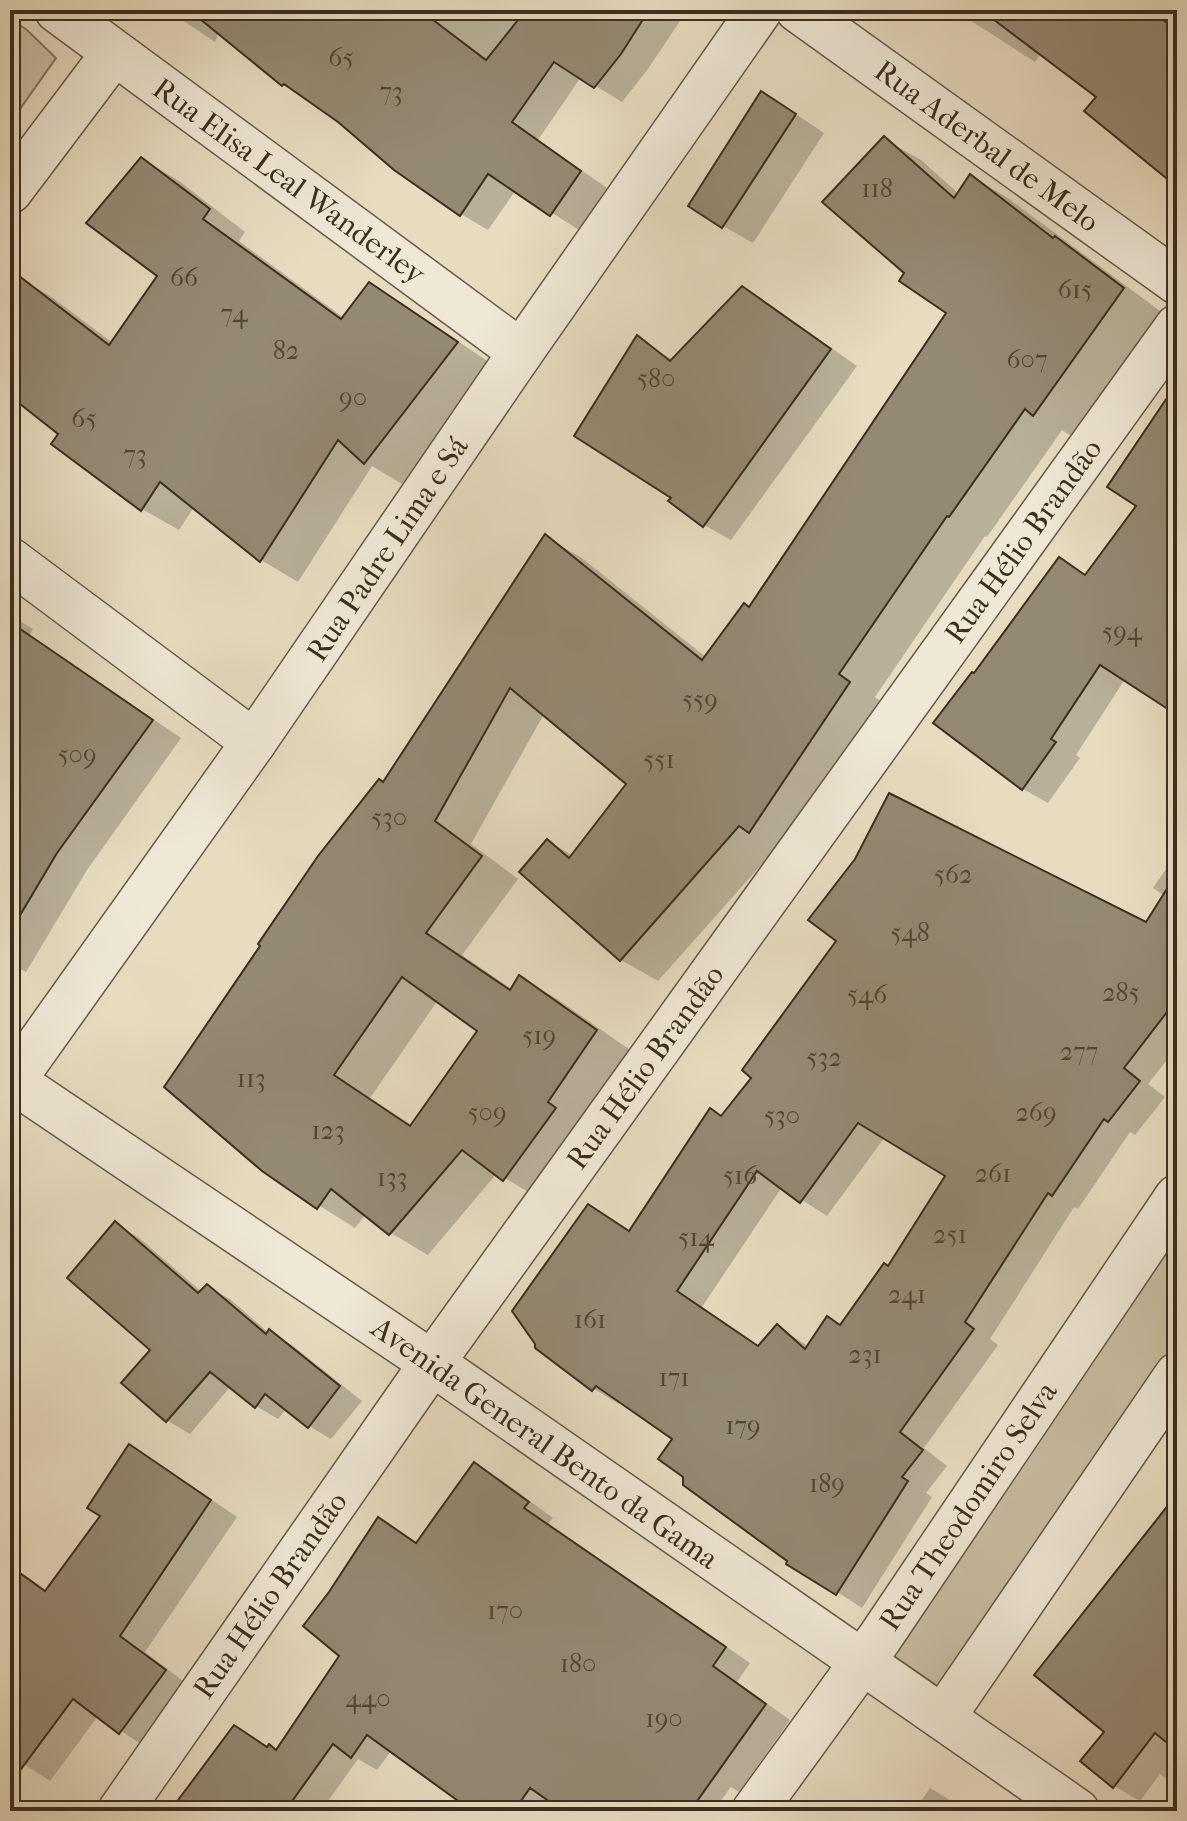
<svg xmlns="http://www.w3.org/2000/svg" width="1187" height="1821" viewBox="0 0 1187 1821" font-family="'IM FELL French Canon',serif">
<rect width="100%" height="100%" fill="#e7dcc0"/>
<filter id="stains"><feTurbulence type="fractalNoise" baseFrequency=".0025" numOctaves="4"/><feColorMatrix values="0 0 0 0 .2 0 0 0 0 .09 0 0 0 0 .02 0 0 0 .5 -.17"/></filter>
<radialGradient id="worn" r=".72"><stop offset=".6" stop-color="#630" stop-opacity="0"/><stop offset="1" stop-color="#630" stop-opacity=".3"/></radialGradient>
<g fill="#cabfa5" stroke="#827762" stroke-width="2">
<polygon points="10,18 27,30 56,58 10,123"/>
<polygon points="1177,1211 1177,1360 949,1694 885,1650"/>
</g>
<g fill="#0003" fill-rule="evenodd">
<polygon points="167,10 669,10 680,21 648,69 622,102 581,77 538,140 607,188 579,230 516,190 488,230 461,214 339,120 283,85 219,32 215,42"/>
<polygon points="954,10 1177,10 1177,184 1098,97 1041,53 1035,62"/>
<polygon points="791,111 824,133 753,243 723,226"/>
<path d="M884,139L921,160L959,194L971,176L1008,198L1160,311L1071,436L1062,430L987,537L985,536L875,697L886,705L777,847L658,981L621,960L548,841L573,856L628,784L544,714L471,844L518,879L462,955L513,990L520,978L557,999L633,1052L541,1200L497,1173L428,1255L391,1233L366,1214L355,1228L263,1170L384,784L545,537L582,558L707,658L750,609L948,313L906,273ZM438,1000L480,1030L413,1126L370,1098Z"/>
<polygon points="142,159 179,181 245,232 239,241 344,318 369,284 406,306 493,365 402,484 372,466 298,582 261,560 194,507 179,530 142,509 60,434 10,393 10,284 16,276 53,298 113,343 160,276"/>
<polygon points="742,288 769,304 857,366 731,540 704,525 674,497 637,338 673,360"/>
<polygon points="1177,394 1177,713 1125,679 1076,755 1080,758 1048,803 1023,789 974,675 1060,559 1087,575 1138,505"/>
<polygon points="10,615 33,629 29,635 181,738 87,870 26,972 10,963"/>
<path d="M1177,853V1047L1148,1084L1165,1097L1135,1135L1130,1132L1078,1209L1074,1207L990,1339L998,1345L924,1448L947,1466L926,1493L932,1497L862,1608L790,1561L675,1438L621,1401L619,1404L594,1389L542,1351L631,1232L722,1117L1147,925L1165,896L1153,888ZM885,1137L948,1175L889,1268L841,1326L809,1347L777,1326L760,1347L702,1307L782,1187L827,1216Z"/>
<polygon points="115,1224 138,1237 202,1292 207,1286 230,1299 269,1333 292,1345 362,1401 331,1439 309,1426 287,1408 278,1419 256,1406 231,1386 190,1434 168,1421 124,1383 153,1350"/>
<polygon points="10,1378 18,1384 10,1394"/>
<polygon points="156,1462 237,1517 145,1652 191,1687 147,1748 98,1716 50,1781 10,1755 10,1565 47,1591"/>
<polygon points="475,1465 500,1479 553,1518 548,1524 750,1663 737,1682 790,1720 739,1792 731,1787 713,1811 467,1811 470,1807 391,1751 377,1770 358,1759 321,1811 173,1811 235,1727 277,1752 342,1656 331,1594 379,1520 418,1544"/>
<polygon points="1177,1498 1177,1787 1160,1774 1140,1801 1114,1786 1083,1761 1107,1731"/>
<polygon points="930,1788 960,1806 967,1811 914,1811"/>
</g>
<g fill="#948973" stroke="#3b2f1f" stroke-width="2" fill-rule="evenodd">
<polygon points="189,10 420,10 486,60 526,10 649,10 621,54 594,88 554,62 512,122 581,171 550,216 488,174 460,216 394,170 338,122 284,84 282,86"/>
<polygon points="981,10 1151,10 1177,31 1177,187 1084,111 1096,97"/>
<polygon points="761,91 796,114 722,228 688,206"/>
<path d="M884,136L954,198L970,174L1053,238L1055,236L1124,288L1033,416L1025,409L949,517L947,516L839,674L850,682L749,833L739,826L620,961L519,872L547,839L569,858L626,784L510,688L435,821L482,856L426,933L510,990L519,975L597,1030L548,1102L556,1108L503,1181L462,1150L389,1235L331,1189L317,1209L262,1171L164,1087L260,946L258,944L318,856L379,779L383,782L545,534L702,660L744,603L749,607L946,313L899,281L904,273L822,202ZM402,977L477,1031L410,1126L334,1075Z"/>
<polygon points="141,157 210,209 203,219 341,319 369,282 458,342 364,464 338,440 260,562 160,482 141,511 51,444 58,434 10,396 10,269 109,345 157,276 86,223"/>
<polygon points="742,286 831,349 703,527 668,501 671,498 574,436 637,335 670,361"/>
<polygon points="1177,383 1177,715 1100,665 1051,739 1056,742 1022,790 933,723 972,672 974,673 1059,557 1085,575 1136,506 1107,487"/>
<polygon points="10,622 153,720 57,853 10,932"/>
<path d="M889,793L1146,922L1177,873V999L1124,1068L1140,1081L1108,1122L1104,1119L1052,1196L1048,1193L965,1322L974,1329L900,1432L923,1450L902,1477L908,1481L836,1595L786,1564L787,1561L683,1485V1477L658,1459L672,1439L596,1386L592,1391L535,1348V1344L512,1311L588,1204L629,1231L710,1108L721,1116L751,1078L742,1070L836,941L808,920L855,859ZM858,1123L945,1176L888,1266L884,1263L840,1325L827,1316L805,1349L777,1324L758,1346L677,1291L757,1171L800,1203Z"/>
<polygon points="115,1221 198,1293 207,1284 266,1334 269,1329 340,1386 308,1428 265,1394 255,1408 210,1372 166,1422 121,1383 150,1350 67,1278"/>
<polygon points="129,1444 211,1500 120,1636 166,1670 119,1734 73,1699 10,1784 10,1566 45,1591 100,1516 87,1508"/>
<polygon points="474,1462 529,1502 524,1508 726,1647 713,1666 766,1704 690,1811 563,1811 530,1788 514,1811 472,1811 367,1735 351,1758 333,1744 285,1811 170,1811 234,1725 267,1747 269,1744 276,1750 339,1656 303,1626 329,1592 378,1517 416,1543"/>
<polygon points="1177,1494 1177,1751 1155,1733 1113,1788 1080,1761 1104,1732 1034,1675"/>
</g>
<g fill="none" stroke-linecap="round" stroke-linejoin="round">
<defs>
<g id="minor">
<polyline points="57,10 521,352"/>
<polyline points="798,10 1177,282"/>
<polyline points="10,191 114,53"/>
<polyline points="10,560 254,742"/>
<polyline points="10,1079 432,1363 1077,1811"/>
<polyline points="10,1085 254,742 521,352 760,10"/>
<polyline points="943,1717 1177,1375"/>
<polyline points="120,1811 432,1363 1177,327"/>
<polyline points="754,1811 879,1639 1177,1197"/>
</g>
</defs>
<use href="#minor" stroke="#665a47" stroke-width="47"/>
<use href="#minor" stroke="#efe8d6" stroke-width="44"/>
</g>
<g text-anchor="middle" stroke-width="7" stroke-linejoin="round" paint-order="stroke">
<g font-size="26" fill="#514634">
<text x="341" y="66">65</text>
<text x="391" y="100">73</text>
<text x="877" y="197">118</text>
<text x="184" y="286">66</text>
<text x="1075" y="298">615</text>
<text x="234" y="322">74</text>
<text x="286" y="359">82</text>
<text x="1027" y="368">607</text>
<text x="656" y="387">580</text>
<text x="353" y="406">90</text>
<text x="84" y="427">65</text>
<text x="135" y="463">73</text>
<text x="1122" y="640">594</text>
<text x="700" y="708">559</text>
<text x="77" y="763">509</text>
<text x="659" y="768">551</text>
<text x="389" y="826">530</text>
<text x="953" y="883">562</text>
<text x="910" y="941">548</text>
<text x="1121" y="1001">285</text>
<text x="867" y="1003">546</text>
<text x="539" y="1044">519</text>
<text x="1079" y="1060">277</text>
<text x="824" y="1066">532</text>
<text x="251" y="1087">113</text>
<text x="487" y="1121">509</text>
<text x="1036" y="1121">269</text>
<text x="782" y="1124">530</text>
<text x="328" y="1139">123</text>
<text x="993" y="1182">261</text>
<text x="740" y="1184">516</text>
<text x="392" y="1186">133</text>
<text x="950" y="1243">251</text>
<text x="696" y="1246">514</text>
<text x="907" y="1303">241</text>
<text x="590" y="1328">161</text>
<text x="865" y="1363">231</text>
<text x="674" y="1386">171</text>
<text x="743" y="1434">179</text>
<text x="827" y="1492">189</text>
<text x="505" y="1619">170</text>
<text x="578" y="1672">180</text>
<text x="368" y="1707">440</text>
<text x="664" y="1727">190</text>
</g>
<g font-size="30" fill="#3b2f1f" stroke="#efe8d6">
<text transform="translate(987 146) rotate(36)" y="10">Rua Aderbal de Melo</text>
<text transform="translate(289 181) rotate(36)" y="10">Rua Elisa Leal Wanderley</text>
<text transform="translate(1023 541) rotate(-54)" y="10">Rua Hélio Brandão</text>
<text transform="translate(387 549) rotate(-56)" y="10">Rua Padre Lima e Sá</text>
<text transform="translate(645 1067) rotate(-54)" y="10">Rua Hélio Brandão</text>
<text transform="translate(545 1443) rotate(35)" y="10">Avenida General Bento da Gama</text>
<text transform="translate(968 1506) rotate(-56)" y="10">Rua Theodomiro Selva</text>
<text transform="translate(270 1595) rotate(-55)" y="10">Rua Hélio Brandão</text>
</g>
</g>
<rect width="1187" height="1821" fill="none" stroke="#e7dcc0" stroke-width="40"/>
<rect x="12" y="12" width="1163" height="1797" fill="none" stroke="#3b2f1f" stroke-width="4"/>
<rect x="20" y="20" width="1147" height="1781" fill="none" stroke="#3b2f1f" stroke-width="2"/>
<rect width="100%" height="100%" filter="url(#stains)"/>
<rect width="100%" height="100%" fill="url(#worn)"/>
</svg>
